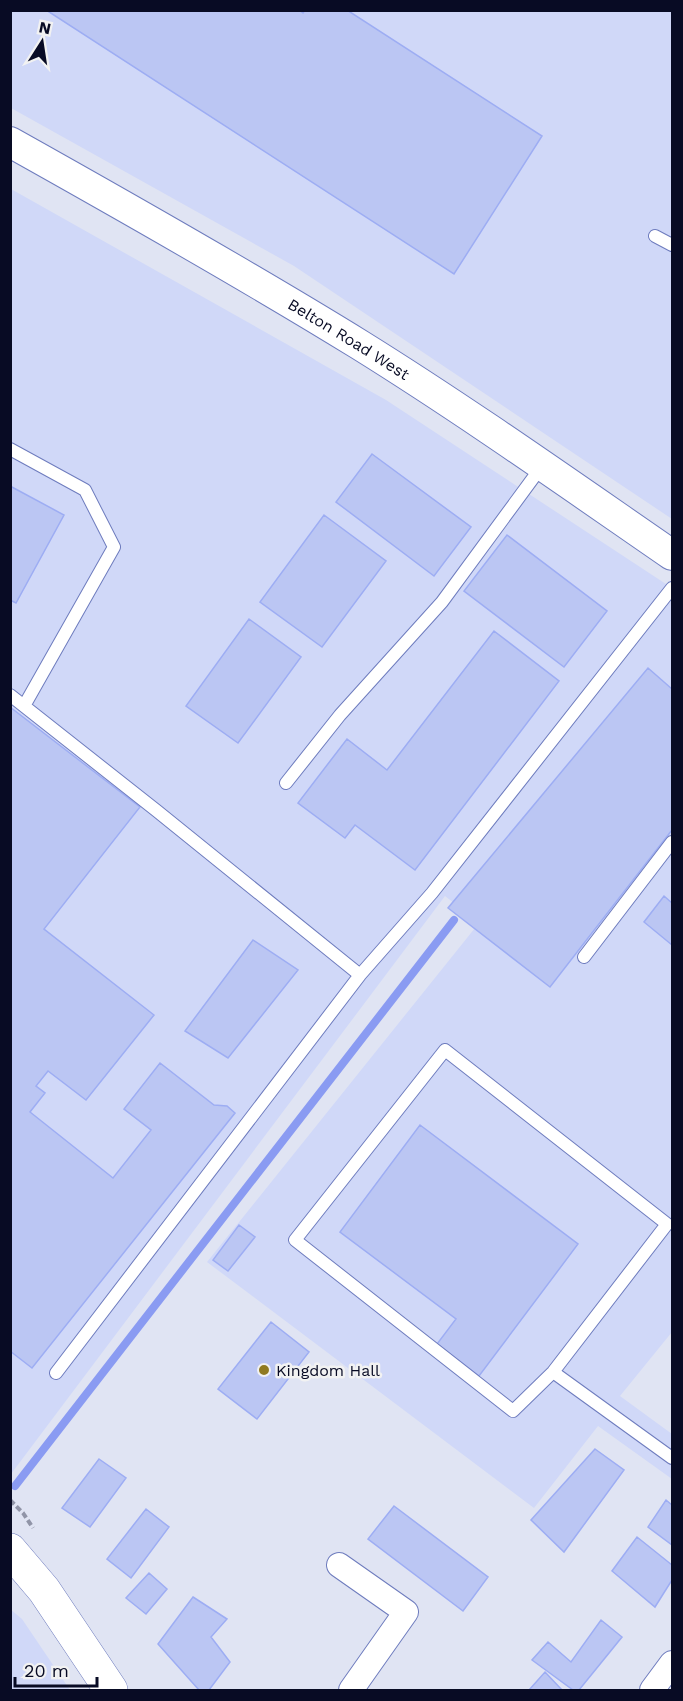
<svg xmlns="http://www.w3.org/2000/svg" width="683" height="1701" viewBox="0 0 683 1701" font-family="'Work Sans',sans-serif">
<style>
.built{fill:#d0d8f8}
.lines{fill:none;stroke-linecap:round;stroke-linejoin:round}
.stream{stroke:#8a9bf2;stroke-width:8}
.building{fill:#bbc6f3;stroke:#9dadf3;stroke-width:1.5}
.service-casing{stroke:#6e7cbe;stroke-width:14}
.minor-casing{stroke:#6e7cbe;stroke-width:26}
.tertiary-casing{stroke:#6e7cbe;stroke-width:32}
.trunk-casing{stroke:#6e7cbe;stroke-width:34}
.path{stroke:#9094a7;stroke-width:4;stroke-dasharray:6 3;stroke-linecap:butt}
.service{stroke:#fff;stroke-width:12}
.minor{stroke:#fff;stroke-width:24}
.tertiary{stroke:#fff;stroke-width:30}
.trunk{stroke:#fff;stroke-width:33}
.poi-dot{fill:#907a20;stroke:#f2f2f2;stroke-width:2}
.labels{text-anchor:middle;stroke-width:5;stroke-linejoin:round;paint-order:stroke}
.street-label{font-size:16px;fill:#080b24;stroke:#f2f2f2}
.poi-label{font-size:16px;fill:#080b24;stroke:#f2f2f2;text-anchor:start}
</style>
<rect width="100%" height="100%" fill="#e0e4f3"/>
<path class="built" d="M11,11H672V519L294,266L11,108Z
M11,189L386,400L672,588V1332L620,1396L672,1434V1479L598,1426L534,1508L207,1262L479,923L445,896L11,1474Z
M10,1609L22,1619L70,1690H11Z"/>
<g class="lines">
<path class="stream" d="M15,1486L454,920"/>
</g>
<path class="building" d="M46,10H299L303,13L305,10H347L542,136L454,274Z
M372,454L471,527L434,576L336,502Z
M10,486L64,515L16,603L10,600Z
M324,515L386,561L322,647L260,602Z
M507,535L607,611L564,667L464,591Z
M249,619L301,657L238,743L186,706Z
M494,631L559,681L415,870L355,825L345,838L298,803L347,739L387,770Z
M648,668L672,689V830L550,987L448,908Z
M10,707L140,807L44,929L154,1015L86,1100L48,1071L36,1086L45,1093L30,1112L113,1178L151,1130L124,1109L160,1063L214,1105L227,1106L235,1113L32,1368L10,1351Z
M664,896L672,903V945L644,922Z
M253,940L298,970L228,1058L185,1031Z
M420,1125L578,1244L479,1376L437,1344L456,1319L340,1232Z
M239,1225L255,1237L228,1271L213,1260Z
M271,1322L309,1352L257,1419L218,1389Z
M595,1449L624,1470L564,1552L531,1520Z
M99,1459L126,1478L90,1527L62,1508Z
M666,1500L672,1505V1545L648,1527Z
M394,1506L488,1577L463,1611L368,1539Z
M146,1509L169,1527L131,1578L107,1559Z
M637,1537L672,1565V1580L655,1607L612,1571Z
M149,1573L167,1589L146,1614L126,1598Z
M193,1597L227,1619L211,1637L230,1662L209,1690H199L158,1644Z
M601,1620L622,1637L579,1690H573L532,1660L548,1642L571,1662Z
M545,1672L562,1690H529Z"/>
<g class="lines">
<defs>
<path id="service" d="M655,236L672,245
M10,449L85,490L114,547L24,706
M10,695L157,811L360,975
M286,783L340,715L442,602L542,466
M584,957L672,842
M445,1050L667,1224L553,1372L513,1411L295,1240Z
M553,1372L672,1458
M56,1373L360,975L432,893L672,588"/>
<path id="minor" d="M339,1565L406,1612L351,1690
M652,1690L672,1663"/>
<g id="tertiary">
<path id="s1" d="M10,142C128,208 245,274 360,345C466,411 569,484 672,555"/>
</g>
<path id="trunk" d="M10,1550L44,1590L111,1690"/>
</defs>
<use href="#service" class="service-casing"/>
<use href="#minor" class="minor-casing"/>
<use href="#tertiary" class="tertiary-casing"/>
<use href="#trunk" class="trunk-casing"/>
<path class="path" d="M10,1500L23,1513L33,1528"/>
<use href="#service" class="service"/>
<use href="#minor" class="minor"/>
<use href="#tertiary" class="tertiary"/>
<use href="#trunk" class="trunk"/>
</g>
<circle class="poi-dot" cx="264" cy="1370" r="6"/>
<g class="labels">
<g class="street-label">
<text dy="6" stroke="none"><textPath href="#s1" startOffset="392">Belton Road West</textPath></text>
</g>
<g class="poi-label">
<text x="276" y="1376">Kingdom Hall</text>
</g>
</g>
<rect width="683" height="1701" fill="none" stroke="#080b24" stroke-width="24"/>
<g transform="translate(42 42) rotate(12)" stroke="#f2f2f2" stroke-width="4.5" paint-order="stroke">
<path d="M0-4.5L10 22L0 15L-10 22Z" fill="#080b24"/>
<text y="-9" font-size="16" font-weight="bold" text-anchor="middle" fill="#080b24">N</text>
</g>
<path d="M15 1677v9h82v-9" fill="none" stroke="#080b24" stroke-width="3"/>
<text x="24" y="1677" font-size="18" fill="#080b24" stroke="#f2f2f2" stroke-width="4.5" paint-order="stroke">20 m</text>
</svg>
